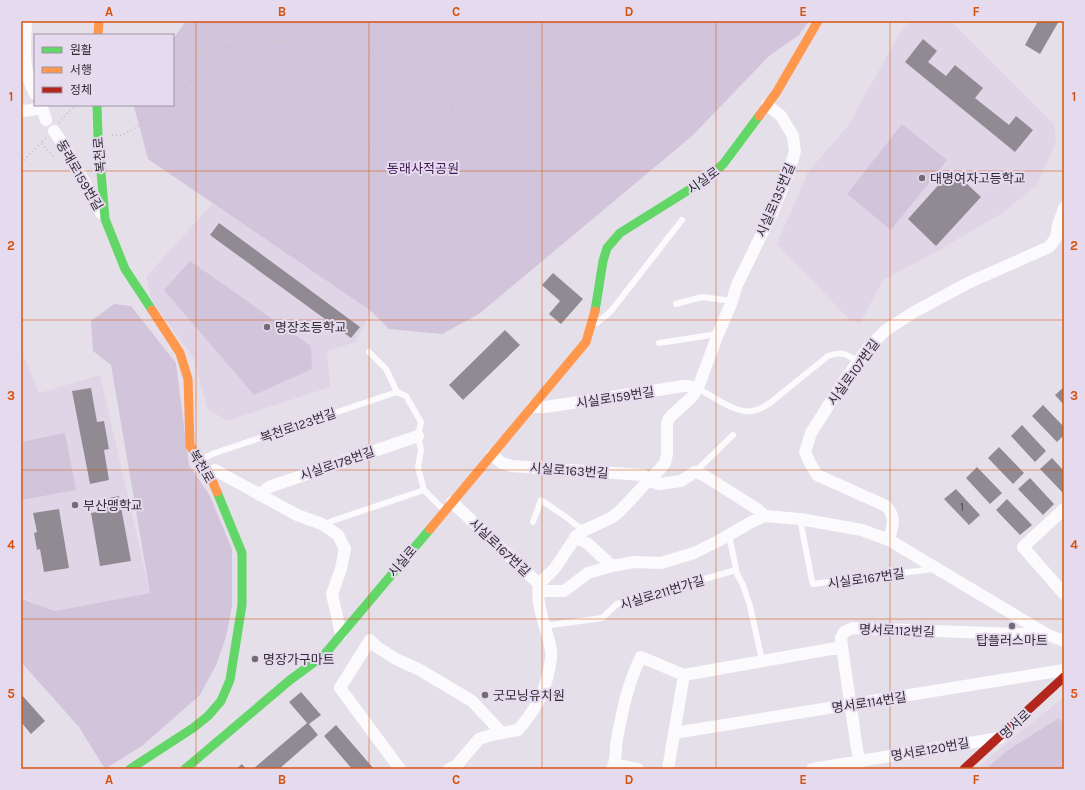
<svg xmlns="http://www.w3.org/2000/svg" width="1085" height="790" viewBox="0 0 1085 790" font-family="Karla,'Noto Sans KR',sans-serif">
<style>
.built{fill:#dfd5e7}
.green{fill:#d2c5db}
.building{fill:#908b93}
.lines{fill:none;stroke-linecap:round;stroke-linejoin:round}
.path{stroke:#c5c3c6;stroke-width:2;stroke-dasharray:1 3;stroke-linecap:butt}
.lane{stroke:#fbfafc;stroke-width:6}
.street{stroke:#fbfafc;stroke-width:12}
.fast{stroke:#63d668;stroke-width:9}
.slow{stroke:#ff974d;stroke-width:9}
.jam{stroke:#b3261e;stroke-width:9}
.grid{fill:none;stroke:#d65410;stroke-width:1;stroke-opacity:0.55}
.poi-dot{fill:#706b74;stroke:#e6dbee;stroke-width:1.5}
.labels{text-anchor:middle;stroke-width:4;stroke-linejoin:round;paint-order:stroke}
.number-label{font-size:11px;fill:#49444c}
.street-label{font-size:13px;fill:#312c34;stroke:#e6dbee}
.park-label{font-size:13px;fill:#3f1b54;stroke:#e6dbee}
.poi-label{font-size:13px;fill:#312c34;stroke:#e6dbee;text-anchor:start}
.neatline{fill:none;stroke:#d65410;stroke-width:1.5}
.grid-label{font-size:13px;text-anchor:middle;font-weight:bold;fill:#d65410}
</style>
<rect width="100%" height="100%" fill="#e5dfea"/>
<path class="built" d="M912,21H951L1054,124L1056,142L1037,185L1002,213L936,252L883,280L860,323L849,319L777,244L808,172L847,127L903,28Z
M213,203L371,311L356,342L327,351L330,387L227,421L207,408L193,357L152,301L146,277Z
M21,349L39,393L100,375L150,593L55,611L32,603L21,595Z
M1064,697V769H977L1001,748Z"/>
<path class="green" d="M186,21H809L799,35L769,56L692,136L479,314L442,334L389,329L371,311L148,159L134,106L135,105H173V39Z
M902,124L947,160L891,230L847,194Z
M190,261L311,346L312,369L254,395L164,290Z
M114,304L131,306L176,363L189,465L210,496L232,549V606L226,637L216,665L200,695L142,746L105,769L79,727L21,662V598L32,603L55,611L150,593L111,365L93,351L91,321Z
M65,433L76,490L21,500V442Z
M1059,718L1064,725V761L1062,769H986L1008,750Z"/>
<path class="building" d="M1038,21H1059L1040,54L1025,45Z
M923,39L937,51L928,62L946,76L955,65L983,88L975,98L1009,125L1016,116L1033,130L1015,152L905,62Z
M952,170L981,197L936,246L908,219Z
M219,223L360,327L351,338L210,235Z
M553,273L583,299L561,324L549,314L560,301L542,285Z
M505,330L520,345L463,400L449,385Z
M1064,387V405L1055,395Z
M91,388L97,422L104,421L109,449L104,450L109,480L90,484L72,391Z
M1043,405L1064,427V435L1057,442L1032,416Z
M1022,425L1046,451L1035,462L1011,436Z
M999,447L1024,473L1013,484L988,458Z
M1052,458L1064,471V494L1040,469Z
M977,467L1002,493L990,504L966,478Z
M1030,478L1054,504L1043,515L1018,489Z
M956,489L980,515L969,525L944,499Z
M119,496L131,561L100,566L91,513L107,510L105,499Z
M1007,499L1032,525L1020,535L996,510Z
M59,509L69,568L44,572L40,549L37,550L34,533L37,532L33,513Z
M301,692L321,715L309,724L318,735L279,769H253L307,723L289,702Z
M21,694L45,721L31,734L21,722Z
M336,725L374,769H352L324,736Z
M242,764L246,769H236Z"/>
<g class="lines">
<path class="path" d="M345,21L347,31L358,35L368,48L395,67L405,72L411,73L417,66L419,51L418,42L425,29L428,21
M301,60L306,46L318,38L330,21
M173,67L178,65L191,57L213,52L221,47H233L273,41H286L306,46
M173,98L204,69L214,64L252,55L275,54H293L301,60L310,69L338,132L359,144L381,151H405L440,141L449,125L455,91L466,78L482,76L540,87C573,78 573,49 579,21
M59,123L69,111L78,105
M112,135H122L137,127L165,105
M46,138L41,143L53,156L56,154
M21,163L41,143"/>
<path class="lane" d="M676,304L702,297L732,301
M597,323L611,311L682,220
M659,343L718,334
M369,352L386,369L397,392L406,396L421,422L418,436L421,450L418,467L424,490L444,510
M698,388C712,396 736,414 752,411C759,410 764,407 770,403L828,356C842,351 847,354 858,362
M202,459L215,453L397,392
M695,472L733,435
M800,519L812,581L813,584L933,569
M533,522L541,500L566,517L576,525L585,530
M325,526L332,521L424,490
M729,535L737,574L743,585L750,606L762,660
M544,626L602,618L617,604L736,570"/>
<path class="street" d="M26,21C25,46 22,71 35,94
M41,105L46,120
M21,111L32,110L42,107
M54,131L65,147L102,214
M533,407H545L684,386H689L698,388
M492,455L502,463L512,466L643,475L648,481
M209,474L215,470L297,515L322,524L338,535L345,549L341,569L332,594L341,634
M648,481L659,484L681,481L695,472L705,476L757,509L765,516L800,519L862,530L889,540L1048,635L1064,641
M259,495L269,487L418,436
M452,502L539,584L555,568L577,535L585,530L611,518L619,512L648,481L661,468L665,463L667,454V425L668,420L672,415L692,397L698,388L718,334L731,304L737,285L773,211L789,172L795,151L793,136L781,116L767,105
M1064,509L1023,547L1064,594
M575,537L587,543L612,566
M889,540C892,527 897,517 886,506L817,475L810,463L805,452L811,433L840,387L867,349L886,330L914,312L968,283L1049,247L1056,238L1058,226L1064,208
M539,584L544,591H564L588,573L612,566L634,562L661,563L694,553L722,539L753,521L765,516
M842,647L860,769
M674,733L1064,670
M615,764L638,769
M400,769L340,688L370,640L377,647L396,659L420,670L472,701L501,732
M449,769L457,765L479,739L491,735L518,730C535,710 544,695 549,670C550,664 552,657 551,651C548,629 535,607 539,584
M612,769C617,761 615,749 617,739C622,712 628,682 641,657L684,675L842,647L841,638L844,632L853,628L1048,635
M668,769L684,675
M812,769L999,738"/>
<path class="fast" d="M97,105L98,136L105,219L125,269L152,310
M595,311L603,261L607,248L620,233L711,176L724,163L759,116
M130,769L193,728L208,716L221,701L230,680L242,605V553L217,492
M185,769L290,680L324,655L430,529"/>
<path class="slow" d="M98,35L99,21
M759,116L776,93L818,21
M152,310L180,353L188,379L190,446L208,471L217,492
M430,529L586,342L595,311"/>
<path class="jam" d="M964,769L1064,677"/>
</g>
<path class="grid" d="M196,21V769M369,21V769M542,21V769M716,21V769M890,21V769M21,171H1064M21,320H1064M21,470H1064M21,619H1064"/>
<g class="poi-dot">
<circle cx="922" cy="178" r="4"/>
<circle cx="267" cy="327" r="4"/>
<circle cx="75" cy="505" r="4"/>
<circle cx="1012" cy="626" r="4"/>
<circle cx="255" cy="659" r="4"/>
<circle cx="485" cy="695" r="4"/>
</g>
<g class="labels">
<g class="number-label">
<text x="962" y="511">1</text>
</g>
<g class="street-label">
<text transform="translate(99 155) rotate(-95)" y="5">복천로</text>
<text transform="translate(80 175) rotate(60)" y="5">동래로159번길</text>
<text transform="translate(703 180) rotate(-36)" y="5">시실로</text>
<text transform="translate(775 200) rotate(-67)" y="5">시실로135번길</text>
<text transform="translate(853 372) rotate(-54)" y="5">시실로107번길</text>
<text transform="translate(615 397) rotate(-9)" y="5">시실로159번길</text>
<text transform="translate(298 425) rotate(-19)" y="5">복천로123번길</text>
<text transform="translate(337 463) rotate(-19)" y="5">시실로178번길</text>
<text transform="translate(202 466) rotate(60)" y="5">복천로</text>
<text transform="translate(569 470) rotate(4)" y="5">시실로163번길</text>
<text transform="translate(500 547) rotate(43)" y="5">시실로167번길</text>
<text transform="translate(402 561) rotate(-50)" y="5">시실로</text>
<text transform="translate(866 578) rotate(-8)" y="5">시실로167번길</text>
<text transform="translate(662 592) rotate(-17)" y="5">시실로211번가길</text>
<text transform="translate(897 630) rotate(2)" y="5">명서로112번길</text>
<text transform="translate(869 702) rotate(-9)" y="5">명서로114번길</text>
<text transform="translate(1015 724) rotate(-43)" y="5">명서로</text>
<text transform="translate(930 749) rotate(-10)" y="5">명서로120번길</text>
</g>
<g class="park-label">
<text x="423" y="173">동래사적공원</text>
</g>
<g class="poi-label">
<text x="930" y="183">대명여자고등학교</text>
<text x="275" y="332">명장초등학교</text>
<text x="83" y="510">부산맹학교</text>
<text x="1012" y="645" text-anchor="middle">탑플러스마트</text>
<text x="263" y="664">명장가구마트</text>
<text x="493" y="700">굿모닝유치원</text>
</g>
</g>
<rect width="1085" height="790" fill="none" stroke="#e6dbee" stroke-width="44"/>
<rect x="34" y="34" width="140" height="72" fill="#e6dbee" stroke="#9e95a4"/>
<rect x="42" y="47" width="20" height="6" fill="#63d668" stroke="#9e95a4"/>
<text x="70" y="54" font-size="12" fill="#312c34">원활</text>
<rect x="42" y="67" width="20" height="6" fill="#ff974d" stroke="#9e95a4"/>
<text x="70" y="74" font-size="12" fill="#312c34">서행</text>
<rect x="42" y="87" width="20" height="6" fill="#b3261e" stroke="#9e95a4"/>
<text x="70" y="94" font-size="12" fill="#312c34">정체</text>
<rect x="22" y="22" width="1041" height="746" class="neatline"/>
<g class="grid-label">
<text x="109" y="16">A</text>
<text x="282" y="16">B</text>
<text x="456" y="16">C</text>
<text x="629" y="16">D</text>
<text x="803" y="16">E</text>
<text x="976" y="16">F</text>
<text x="11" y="101">1</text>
<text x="1074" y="101">1</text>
<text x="11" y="250">2</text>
<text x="1074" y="250">2</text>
<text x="11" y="400">3</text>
<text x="1074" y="400">3</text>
<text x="11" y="549">4</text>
<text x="1074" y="549">4</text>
<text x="11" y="698">5</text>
<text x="1074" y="698">5</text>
<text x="109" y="784">A</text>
<text x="282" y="784">B</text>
<text x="456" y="784">C</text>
<text x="629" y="784">D</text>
<text x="803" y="784">E</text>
<text x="976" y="784">F</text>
</g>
</svg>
